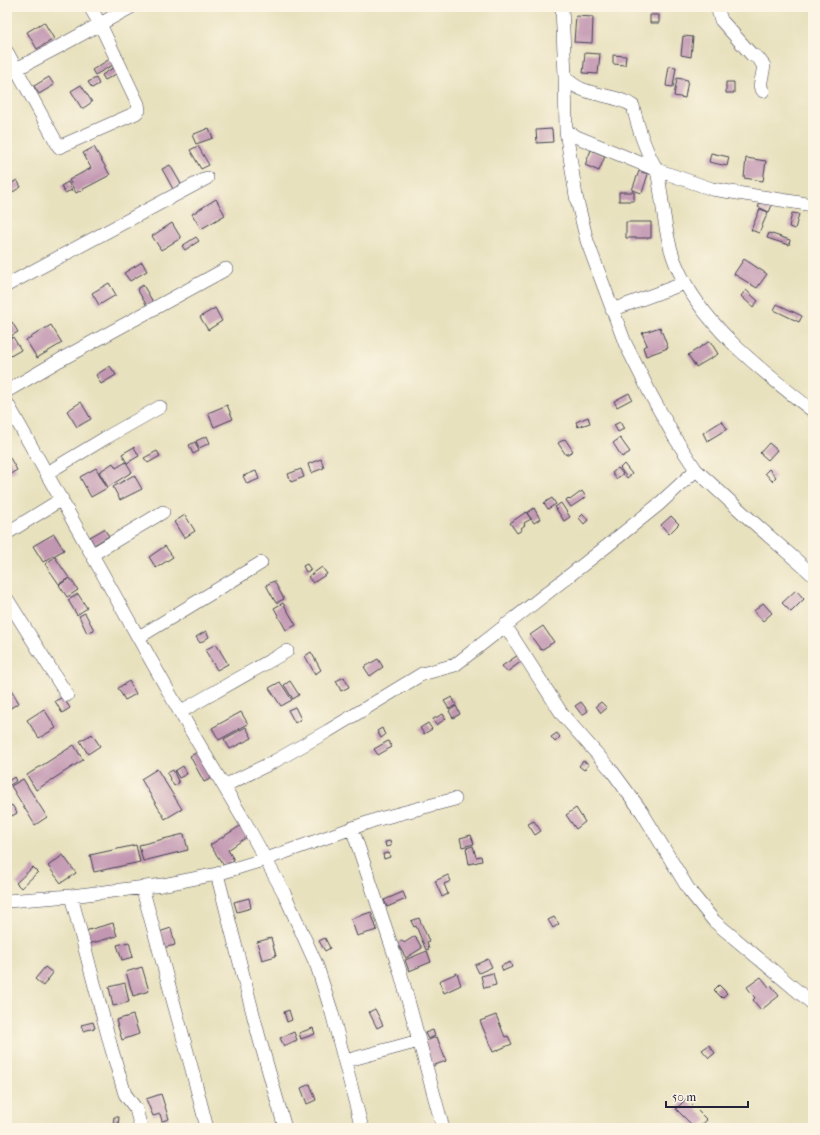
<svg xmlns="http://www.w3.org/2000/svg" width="820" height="1135" viewBox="0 0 820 1135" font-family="'IM FELL French Canon',serif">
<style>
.building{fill:#c297b2}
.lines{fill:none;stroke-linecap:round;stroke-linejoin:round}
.minor-casing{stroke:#403f4f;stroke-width:14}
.minor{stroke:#fff;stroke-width:13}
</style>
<rect width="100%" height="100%" fill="#fcf5e5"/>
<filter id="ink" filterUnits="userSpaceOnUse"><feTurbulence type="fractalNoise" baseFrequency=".025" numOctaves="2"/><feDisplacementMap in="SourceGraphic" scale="8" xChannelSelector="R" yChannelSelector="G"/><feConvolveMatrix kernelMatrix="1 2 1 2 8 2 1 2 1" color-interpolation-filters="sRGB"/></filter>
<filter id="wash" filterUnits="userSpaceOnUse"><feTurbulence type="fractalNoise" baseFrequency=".012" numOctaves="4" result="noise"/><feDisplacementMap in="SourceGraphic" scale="16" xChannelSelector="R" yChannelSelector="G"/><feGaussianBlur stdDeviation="0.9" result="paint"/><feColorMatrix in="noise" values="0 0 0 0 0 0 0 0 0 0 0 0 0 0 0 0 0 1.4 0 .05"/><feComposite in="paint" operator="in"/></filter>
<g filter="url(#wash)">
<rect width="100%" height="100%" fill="#e8e1be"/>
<g id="blocks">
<path class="building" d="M650,15H659V23H650Z
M576,16L593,17L592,43L574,42Z
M44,22L54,39L37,49L27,32Z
M683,36L693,37L691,57L681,55Z
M585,53L600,54L598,74L583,73Z
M613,55L626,56L625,65L613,64Z
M110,59L113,65L95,75L92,70Z
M116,66L120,72L105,80L102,75Z
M669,66L676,67L673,87L666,86Z
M49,77L54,85L39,94L34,86Z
M96,78L99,84L92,88L88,82Z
M677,78L688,80L685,98L674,96Z
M726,82H734V93H726Z
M81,85L92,102L82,109L71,91Z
M209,128L213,138L196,144L192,135Z
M552,129L553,142L537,143L536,130Z
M198,146L209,165L201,169L190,150Z
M94,147L110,175L76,193L69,180L91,168L83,153Z
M591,150L605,156L599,171L585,165Z
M711,153L729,157L727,166L709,162Z
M746,158L766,161L763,181L744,178Z
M170,165L181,184L173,189L162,169Z
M639,171L648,174L642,193L632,190Z
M17,180L21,187L11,193L7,186Z
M68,182L72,190L65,193L61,186Z
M619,192H634V201H619Z
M216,199L225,215L201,229L192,214Z
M761,201L772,205L769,212L758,207Z
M760,209L768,212L759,233L751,230Z
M792,213L799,214L795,229L789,227Z
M626,222H651V238H626Z
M172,223L181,238L161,250L152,236Z
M769,233L790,240L789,245L767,238Z
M196,237L199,241L185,250L182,246Z
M744,259L767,274L757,288L734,274Z
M142,262L147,271L130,281L124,273Z
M109,283L116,295L99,305L92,293Z
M143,285L153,302L147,306L137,289Z
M746,290L758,301L753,307L741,296Z
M777,304L802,316L799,322L774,310Z
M215,308L222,321L208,330L200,317Z
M12,322L18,332L11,336L7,330V325Z
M51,325L62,343L37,358L26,340Z
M660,327L668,348L646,356L643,347L647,345L642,333Z
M13,337L21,350L7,358V341Z
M710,341L718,354L696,367L688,355Z
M110,366L116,375L101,384L96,375Z
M629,393L632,399L617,407L614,401Z
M81,402L91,419L77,427L67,411Z
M227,405L233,419L214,427L208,413Z
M588,417L590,423L578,427L576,422Z
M722,421L727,429L707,441L703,433Z
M620,422L624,429L618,432L614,425Z
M207,436L210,443L199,448L196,441Z
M620,438L630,452L622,457L613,443Z
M565,439L573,451L566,455L558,443Z
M195,442L199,451L193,454L189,445Z
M769,443L777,450L768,460L760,453Z
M134,447L139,456L127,463L122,454Z
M157,451L160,456L148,463L144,458Z
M7,453L17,470L7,476Z
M321,459L324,468L311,473L308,464Z
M126,462L132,472L108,487L99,472L113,463L116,468Z
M624,464L632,474L627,478L620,468Z
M96,468L107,488L91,497L80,477Z
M618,468L623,474L616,479L612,473Z
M301,469L304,477L291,482L288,474Z
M769,469L776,477L772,481L765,473Z
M256,471L259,479L247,484L243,476Z
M134,475L142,489L120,500L113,487Z
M582,491L586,497L571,507L566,500L568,498L570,500Z
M552,498L556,504L548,509L544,503Z
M561,503L570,517L564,521L555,507Z
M534,508L540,519L534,523L527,513Z
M526,512L531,519L524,523L525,525L521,528L522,530L517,533L510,523Z
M583,514L588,520L584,524L579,518Z
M185,515L195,531L184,538L174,522Z
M671,516L679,524L669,534L661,525Z
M104,529L109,536L94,545L90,537Z
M54,534L64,550L43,562L33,546Z
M165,546L173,557L156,568L149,557Z
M55,557L69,578L59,584L45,564Z
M307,564L311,570L306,572L303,566Z
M322,567L327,574L313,583L308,577Z
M70,578L78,590L67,597L59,585Z
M274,581L284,599L276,603L266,585Z
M796,590L804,599L791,612L782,603Z
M78,594L87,608L77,615L68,600Z
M283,603L296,625L286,630L274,608Z
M763,603L772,613L763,621L754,611Z
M85,613L94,630L87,633L79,616Z
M543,626L554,642L541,650L530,635Z
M206,631L209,637L200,643L196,637Z
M216,644L228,664L217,670L205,650Z
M311,652L321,670L315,674L305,656Z
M518,655L522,661L507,672L502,666Z
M378,659L383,667L370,676L364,667Z
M344,677L349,687L341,691L336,681Z
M129,681L136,694L125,700L118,688Z
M290,681L299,695L293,699L284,685Z
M280,682L292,700L281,706L269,688Z
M7,683L19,703L7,710Z
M63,697L70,708L62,713L55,701Z
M452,697L456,705L449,709L444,701Z
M581,702L588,711L582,715L575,706Z
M601,702L607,708L601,713L596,706Z
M456,706L460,714L453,718L449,711Z
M295,707L301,719L295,723L288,710Z
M44,709L56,728L39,738L27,720Z
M241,712L248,724L219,740L212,728Z
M443,714L446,719L436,725L433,719Z
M428,723L432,729L424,734L420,728Z
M246,727L252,738L230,749L224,739Z
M382,728L385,735L381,738L377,731Z
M557,733L560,737L555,742L551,737Z
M92,734L100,746L88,754L80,741Z
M388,741L392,747L378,755L374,749Z
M74,745L83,760L36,790L27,775Z
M198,752L212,778L204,782L190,756Z
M583,761L589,764L584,770L579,766Z
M183,766L187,774L179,778L175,771Z
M157,769L182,809L165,819L141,779Z
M173,770L179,783L174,786L167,773Z
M14,777L16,781L7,787V782Z
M23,779L47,817L35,825L11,786Z
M12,805L17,813L12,816L7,808Z
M576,808L585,822L576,829L566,815Z
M534,821L541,831L535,835L528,824Z
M240,826L247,837L228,850L234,860L224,866L210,845Z
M184,834L188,850L143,861L139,845Z
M471,835L474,844L462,847L460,838Z
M390,841L391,846L386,847L385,842Z
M136,845L140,862L94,872L90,855Z
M473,846L476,857L481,856L482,861L469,864L466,848Z
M389,853L390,857L384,859L383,854Z
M63,855L76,873L61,883L48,866Z
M33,867L38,872L21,888L16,883Z
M448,875L451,881L444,884L448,894L442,897L435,881Z
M403,892L406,899L387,907L384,900Z
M249,898L251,908L237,912L234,902Z
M371,912L377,930L357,936L351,919Z
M554,917L559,924L553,928L548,920Z
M419,918L429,941L427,942L429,949L426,950L416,926L414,927L411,921Z
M113,923L117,936L89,944L85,931Z
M171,928L175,945L163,948L159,932Z
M415,936L422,948L406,958L397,943L402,940L404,943Z
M271,938L276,956L262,960L257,942Z
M325,938L330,948L325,951L319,941Z
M129,942L133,957L122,960L117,945Z
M427,951L431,962L409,971L405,960Z
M488,959L492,967L479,973L475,965Z
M510,962L512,967L503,971L501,966Z
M45,967L53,973L43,986L35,979Z
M142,967L149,991L133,996L126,972Z
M457,973L461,985L444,993L439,981Z
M493,973L496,985L484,988L481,976Z
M761,977L769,987L771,985L779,996L761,1010L753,1000L755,998L747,987Z
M125,983L129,1002L113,1006L109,987Z
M719,985L727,993L722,998L714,990Z
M375,1009L383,1025L377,1028L369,1012Z
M289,1010L292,1020L287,1022L284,1012Z
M133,1015L139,1034L122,1040L116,1020Z
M496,1015L505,1037L508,1036L512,1044L493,1052L480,1021Z
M93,1022L95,1028L83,1031L81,1025Z
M313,1028L315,1034L301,1039L299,1033Z
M433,1030L435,1036L428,1039L425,1033Z
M294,1032L297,1040L284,1046L280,1038Z
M437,1037L446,1061L432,1066L423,1042Z
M709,1045L715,1053L709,1058L702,1050Z
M310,1084L316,1100L307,1104L301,1088Z
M161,1094L169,1119L162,1121L160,1114L153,1116L146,1099Z
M686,1099L707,1120L698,1128H695L676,1109Z
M114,1117H119L118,1125H113Z"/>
</g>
</g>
<g filter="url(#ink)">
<use href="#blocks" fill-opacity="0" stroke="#403f4f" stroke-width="1"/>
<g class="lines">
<defs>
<path id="minor" d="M562,7L565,76L566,131L576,196L587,241L625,343L651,395L675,438L696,470L745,515L812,574
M717,7L721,20L751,54L758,58L764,66L760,86L763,91
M7,52L59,147L136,113L139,110L138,104L100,24L90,7
M7,74L60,46L131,7
M565,76C580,98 613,92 633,106C638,128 645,150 657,170C663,200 664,233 675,262C700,324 762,371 813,411
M566,131L577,137L657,170L712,189L813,205
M7,285L207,178
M612,310L685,283
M7,391L60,360L226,269
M7,403L180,712L245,822L284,893L317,966L332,1013L362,1128
M47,473L107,437L160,407
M7,533L62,499
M93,554L163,512
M7,599L67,695
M505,625L562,714L612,771L642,812L689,890L714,921L813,1004
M139,637L261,563
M180,712L287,651
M224,786L275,761L328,731L422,674L455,665L607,546L658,505L696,470
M352,828L400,971L443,1128
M217,874L259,1037L285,1128
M142,887L191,1066L207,1128
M71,896L111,1047L125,1094L136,1109L141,1128
M7,901L71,896L162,885L217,874L266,859L375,820L455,799
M345,1061L419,1041"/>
</defs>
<use href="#minor" class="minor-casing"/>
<use href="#minor" class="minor"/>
</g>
</g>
<rect width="820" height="1135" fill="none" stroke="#fcf5e5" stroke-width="24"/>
<path d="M666 1101v6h82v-6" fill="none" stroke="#22223b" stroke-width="2"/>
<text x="672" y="1101" font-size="12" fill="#22223b" stroke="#fcf5e5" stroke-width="3" paint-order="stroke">50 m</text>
</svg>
